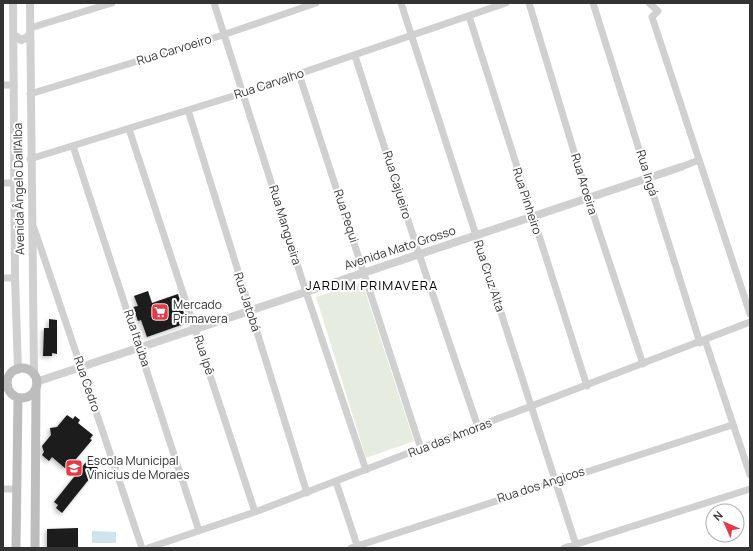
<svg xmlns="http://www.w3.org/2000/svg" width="753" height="551" viewBox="0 0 753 551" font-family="Manrope,sans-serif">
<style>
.green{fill:#e6ecdf}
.water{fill:#cfe2ee}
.building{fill:#1a1a1a;filter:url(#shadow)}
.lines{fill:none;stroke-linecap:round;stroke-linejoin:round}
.minor{stroke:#d0d0d0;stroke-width:7}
.tertiary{stroke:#d0d0d0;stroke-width:8}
.secondary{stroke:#bdbdbd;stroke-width:9}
.labels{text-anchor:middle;stroke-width:4;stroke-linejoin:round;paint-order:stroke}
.street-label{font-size:12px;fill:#333;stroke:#fff}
.poi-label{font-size:12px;fill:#333;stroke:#fff;text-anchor:start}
.neighbourhood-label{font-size:13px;letter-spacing:1px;fill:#000;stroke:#fff}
</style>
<defs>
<filter id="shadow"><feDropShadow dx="-2" dy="2" stdDeviation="2" flood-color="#0004"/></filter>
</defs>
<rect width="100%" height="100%" fill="#fff"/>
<path class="green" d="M362,282L414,441L366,458L316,297Z"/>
<path class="water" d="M92,531L116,532V543H92Z"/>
<path class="building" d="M148,291L152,303L178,294L186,320L184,324L147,337L141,320L138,321L133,307L138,306L134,296Z
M49,319L57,320V354L52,353V356H43L44,328H49Z
M67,415L73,419L75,416L80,420L78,423L93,435L90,439L92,440L71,465L69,464L66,469L52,457L49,461L42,455L44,452L42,446L51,435L50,428L57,427Z
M86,462L89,465L91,462L98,468L62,513L56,508L58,505L54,502Z
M78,528V548H47V529Z"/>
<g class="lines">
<path class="minor" d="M214,3L306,292L366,470
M401,3L577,548
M529,3L588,198L643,364
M593,3L700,343
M649,3L658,11L652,17L750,314
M469,16L587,386
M30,28L112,3
M355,56L419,254L478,427
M299,74L421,449
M3,85H14
M30,94L223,35L316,3
M188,110L307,493
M129,129L255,512
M73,146L199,531
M30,159L243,93L506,3
M681,167L699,160
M3,183H14
M34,228L142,548
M3,278H15
M705,340L750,475
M336,482L358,548
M3,489H16
M148,548L255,512L750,322
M351,548L732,425
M564,548L750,489"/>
<path class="tertiary" d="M13,3L15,278L18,370
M30,3L34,375
M14,35L21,40L26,38L30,34
M36,382L681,167"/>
<path class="secondary" d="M7 383a15 15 0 1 1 30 0a15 15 0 1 1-30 0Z
M16,548L18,398
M35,548L36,387"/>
</g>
<defs>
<symbol id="supermarket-square" viewBox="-11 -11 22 22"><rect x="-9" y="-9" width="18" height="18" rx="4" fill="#e63946" stroke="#fff"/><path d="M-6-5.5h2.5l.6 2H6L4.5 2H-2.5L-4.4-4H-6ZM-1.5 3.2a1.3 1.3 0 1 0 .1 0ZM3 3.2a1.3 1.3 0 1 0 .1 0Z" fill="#fff"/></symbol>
<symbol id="school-square" viewBox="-11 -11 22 22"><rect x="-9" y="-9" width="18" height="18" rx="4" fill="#e63946" stroke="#fff"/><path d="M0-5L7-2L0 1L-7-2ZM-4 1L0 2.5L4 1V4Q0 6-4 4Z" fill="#fff"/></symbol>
</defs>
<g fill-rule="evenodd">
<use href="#supermarket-square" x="150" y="302" width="20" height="20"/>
<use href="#school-square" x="64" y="458" width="20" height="20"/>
</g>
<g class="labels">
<g class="street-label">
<text transform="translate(174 50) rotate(-17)" y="4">Rua Carvoeiro</text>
<text transform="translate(269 84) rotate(-18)" y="4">Rua Carvalho</text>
<text transform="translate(647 173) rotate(73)" y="4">Rua Ingá</text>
<text transform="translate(584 184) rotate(73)" y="4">Rua Aroeira</text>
<text transform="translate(397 185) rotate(73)" y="4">Rua Cajueiro</text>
<text transform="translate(19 189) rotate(-91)" y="4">Avenida Ângelo Dall'Alba</text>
<text transform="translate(527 201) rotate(72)" y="4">Rua Pinheiro</text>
<text transform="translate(346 216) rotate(72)" y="4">Rua Pequi</text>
<text transform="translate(285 225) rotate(73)" y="4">Rua Mangueira</text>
<text transform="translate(400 248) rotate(-18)" y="4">Avenida Mato Grosso</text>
<text transform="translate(489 276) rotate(72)" y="4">Rua Cruz Alta</text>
<text transform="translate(247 302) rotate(72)" y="4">Rua Jatobá</text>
<text transform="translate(137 338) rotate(72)" y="4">Rua Itaúba</text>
<text transform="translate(204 355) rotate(72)" y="4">Rua Ipê</text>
<text transform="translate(87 384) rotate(71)" y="4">Rua Cedro</text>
<text transform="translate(450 438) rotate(-21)" y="4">Rua das Amoras</text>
<text transform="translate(541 485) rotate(-18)" y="4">Rua dos Angicos</text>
</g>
<g class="poi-label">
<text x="173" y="309">Mercado<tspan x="173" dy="14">Primavera</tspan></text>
<text x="87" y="465">Escola Municipal<tspan x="87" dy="14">Vinicius de Moraes</tspan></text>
</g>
<g class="neighbourhood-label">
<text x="372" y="290">JARDIM PRIMAVERA</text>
</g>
</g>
<rect width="753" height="551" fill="none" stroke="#333333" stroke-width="8"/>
<g transform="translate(725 523) rotate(315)"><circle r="19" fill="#ffffff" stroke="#adadad"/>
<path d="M0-3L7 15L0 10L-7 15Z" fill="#e63946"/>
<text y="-6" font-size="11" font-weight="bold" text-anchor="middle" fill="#333333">N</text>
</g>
</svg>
